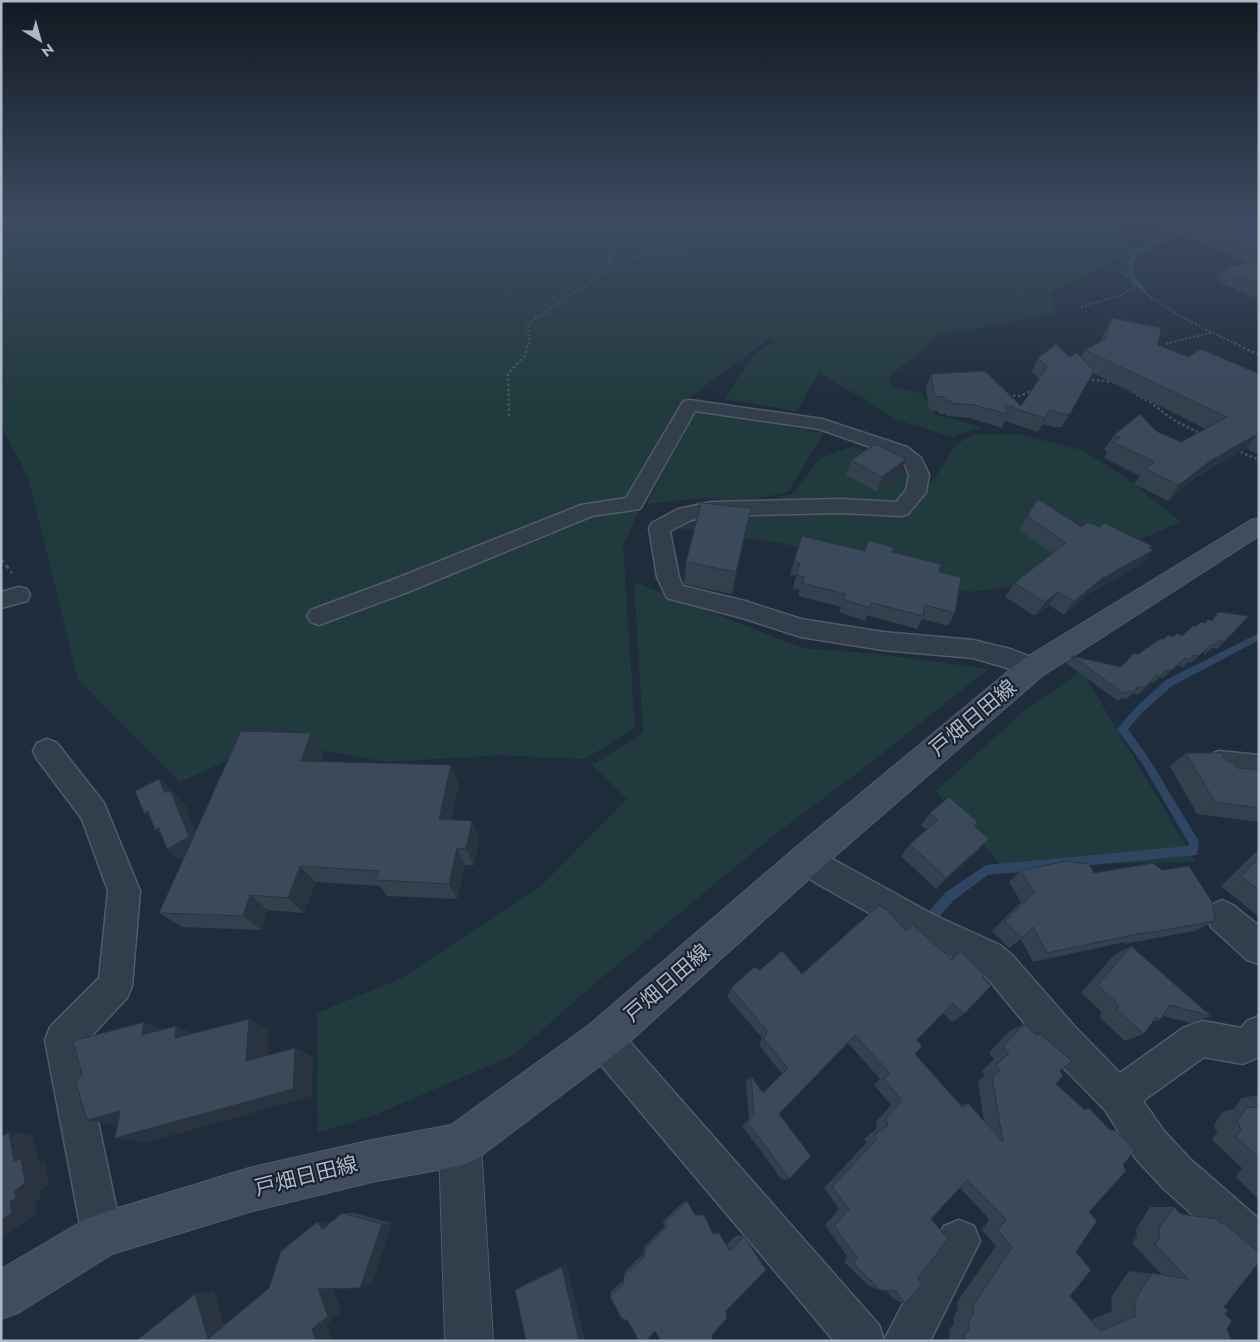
<svg xmlns="http://www.w3.org/2000/svg" width="1260" height="1342" viewBox="0 0 1260 1342" font-family="Jost,'Noto Sans JP',sans-serif">
<style>
.green{fill:#213a3d}
.lines{fill:none;stroke-linecap:round;stroke-linejoin:round}
.stream{fill:#2f4663;fill-rule:evenodd}
.minor-casing{stroke:#515b69;stroke-width:3}
.tertiary-casing{stroke:#515b69;stroke-width:2}
.secondary-casing{stroke:#515b69;stroke-width:2}
.path-far2{stroke:#3f575a;stroke-width:2;stroke-dasharray:2 2;stroke-linecap:butt}
.path-far1{stroke:#3f575a;stroke-width:2.5;stroke-dasharray:2.5 2.5;stroke-linecap:butt}
.path{stroke:#3f575a;stroke-width:3;stroke-dasharray:4 4;stroke-linecap:butt}
.minor{fill:#333e4c;fill-rule:evenodd}
.tertiary{fill:#333e4c;fill-rule:evenodd}
.secondary{fill:#414d5f;fill-rule:evenodd}
.wall{fill:#33404e}
.shaded-wall{fill:#293440}
.building{fill:#3b4a5b;stroke:#293440}
.labels{text-anchor:middle;stroke-width:4.5;stroke-linejoin:round;paint-order:stroke}
.near-street-label{font-size:21px;fill:#aeb8c8;stroke:#192330}
</style>
<rect width="100%" height="100%" fill="#1f2c3c"/>
<path class="green" d="M34,217H1129L1132,223L1106,234L1138,247L1051,293L1056,313L940,335L889,377L891,387L921,393L936,415L982,427L952,437L897,420L819,372L797,411L724,399L753,356L771,343L779,345L770,338L690,397L623,546L635,728L585,759L500,755L387,762L270,741L180,782L78,679L28,477L3,429H1V225Z
M696,411L824,433L788,492L745,501L702,498L647,504Z
M973,434H1017L1082,450L1125,477L1181,522L1122,547L1088,534L1009,587L968,592L781,543L670,527L665,514L698,502L750,503L792,494L820,458L854,446L909,470V512L936,476L956,445Z
M634,582L802,648L878,654L988,669L868,765L774,835L594,984L514,1055L375,1115L318,1133L317,1013L402,978L542,885L627,799L592,765L643,733Z
M1082,671L1196,862L1001,865L936,791L1025,710Z"/>
<g class="lines">
<path class="stream" d="M1171,217H1175L1178,223L1177,235L1136,255C1130,272 1133,275 1144,288L1140,289C1127,276 1125,272 1132,254L1173,233L1174,223Z
M1259,633V640L1172,686L1143,712L1128,729L1148,757L1198,840L1199,843L1197,855L988,875L954,900L929,928L925,930L921,928L919,924L921,920L946,892L986,865L1188,846L1189,844L1142,763L1117,729L1137,706L1166,680Z"/>
<defs>
<path id="minor" d="M690,400L822,419L907,447L921,458L929,475L926,492L923,496L908,514L901,516L841,513L712,516L691,520L670,531L679,577L683,586L745,601L801,619L883,632L973,640L1010,649L1041,661L1044,668L1041,675L1032,678L1004,667L973,658L883,650L801,637L742,618L667,598L657,577L649,528L652,523L678,509L712,502L841,499L896,502L906,490L909,475L905,465L893,455L819,429L695,411L640,509L592,516L408,592L327,622L319,625L311,622L307,616L311,610L392,580L581,505L626,498L681,405L684,401Z
M19,587L27,589L30,595L27,601L1,608V592Z
M47,739L57,743L104,803L140,891L132,986L127,998L82,1046L122,1235L116,1249L102,1255L88,1249L82,1235L45,1040L50,1027L99,978L108,891L82,819L37,759L33,751L37,743Z
M1219,751L1259,755V779L1219,775L1209,771L1205,763L1209,755Z
M807,845L934,915L1000,945L1013,956L1075,1027L1120,1073L1183,1028L1196,1023L1203,1021L1241,1028L1247,1021L1259,1016V1057L1243,1064L1204,1057L1143,1101L1164,1131L1191,1160L1259,1219V1264L1244,1259L1225,1244L1163,1188L1136,1159L1105,1110L1049,1053L989,980L976,969L912,937L816,883L796,869L792,859L796,849Z
M1222,900L1233,905L1259,926V964L1247,960L1211,927L1206,916L1211,905Z
M603,1021L616,1026L879,1325L884,1340L944,1226L959,1220L974,1226L980,1241L930,1341H834L590,1052L585,1039L590,1026Z"/>
<path id="tertiary" d="M460,1124L475,1130L481,1145L493,1341H445L439,1145L445,1130Z"/>
<path id="secondary" d="M1259,518V536L1042,676L819,870L617,1053L475,1160L460,1166L372,1182L249,1212L112,1254L18,1313L1,1319V1269L86,1219L102,1213L249,1168L372,1140L451,1125L589,1025L795,848L1022,660L1251,520Z"/>
</defs>
<use href="#minor" class="minor-casing"/>
<use href="#tertiary" class="tertiary-casing"/>
<use href="#secondary" class="secondary-casing"/>
<path class="path-far2" d="M1171,228L1170,232L1127,255L1122,271C1154,305 1195,325 1237,344
M609,262L697,246L780,217
M1081,307L1118,296L1137,287
M529,344L528,324L600,275L609,262L610,244L615,228L624,217
M1166,344L1213,332"/>
<path class="path-far1" d="M1234,343L1259,355
M1166,344L1169,343
M1087,379L1113,382
M1132,392L1150,402L1172,419L1201,434
M1008,395L1020,396L1033,390
M509,416L508,373L524,357L529,343
M1236,450L1259,460"/>
<path class="path" d="M1,559L12,573"/>
<use href="#minor" class="minor"/>
<use href="#tertiary" class="tertiary"/>
<use href="#secondary" class="secondary"/>
</g>
<path class="wall" d="M1151,217H1259V299L1216,281L1223,270L1247,262L1149,222Z
M1112,318L1158,345L1188,357L1259,374V455L1246,448L1198,476L1168,501L1134,484L1140,476L1104,458L1107,452L1104,450L1114,435L1156,431L1181,442L1206,429L1093,373L1062,427H1054L1043,424L1038,432L1005,421L1002,428L969,418L946,416V414H939L938,411L929,410L926,387L931,374L1021,406L1039,379L1032,371L1038,358H1081L1085,350L1101,342L1104,333Z
M851,460L900,475L877,492L846,475Z
M1027,516L1082,527H1100L1153,550L1142,564L1090,593L1064,615L1049,605L1035,616L1005,597L1014,583L1052,553L1019,530Z
M747,530L732,594L684,584L686,562Z
M865,551L892,552L939,572L955,613L948,626L922,619L917,629L867,615L865,621L839,612L841,607L798,596L800,590L793,588L796,576L790,575L794,561Z
M1218,612L1224,642L1217,649L1212,648L1205,654L1203,652L1191,663L1188,662L1183,667L1178,665L1163,678L1160,677L1153,683L1151,682L1138,695L1133,693L1127,699L1122,698L1118,701L1066,663L1072,656L1121,667L1138,654L1164,639L1173,637L1182,636L1196,626L1211,621Z
M324,752L321,762L459,784L451,820L479,838L474,865H465L457,899L387,896L380,886L316,882L304,913L268,910L261,930L182,927L159,913L184,858L181,860L167,849L162,836L173,791L174,795L185,805L196,832Z
M1186,753L1225,760L1237,768L1259,770V822L1197,814L1170,766Z
M930,813L978,822L975,827L989,839L978,851L936,889L901,856L910,844L927,830L921,825Z
M1259,849V917L1221,886Z
M1021,871L1094,873L1215,921L1195,931L1124,944L1125,942L1033,962L1021,939L1009,948L992,931L1021,902L1009,882Z
M912,924L950,959L960,951L964,1014L952,1022L943,1013L917,1040L915,1054L961,1105L968,1103L984,1121L978,1082L985,1075L982,1071L994,1059L989,1053L1009,1031L1024,1024L1060,1071L1056,1084L1084,1109L1089,1108L1123,1165L1089,1212L1076,1252L1070,1296L1091,1320L1112,1311L1111,1297L1129,1271L1162,1275L1132,1243L1137,1236L1136,1229L1150,1207H1174L1181,1214L1220,1223H1224V1307L1227,1329L1229,1341H947L950,1336L949,1329L954,1324L953,1317L958,1310L957,1302L996,1246L982,1230L989,1219L960,1188L931,1219L918,1278L905,1304L893,1299L886,1290H880L869,1286L844,1262L847,1256L825,1225L839,1209L824,1188L867,1142L864,1139L877,1128L876,1122L891,1105L874,1085L880,1079L848,1043L779,1114L789,1179L782,1180L753,1140L751,1141V1137L742,1126L749,1118L746,1082L751,1076L763,1092L782,1074L759,1045L762,1038L727,997L731,988L760,970L802,974L905,930Z
M1131,946L1211,1016L1190,1023L1163,1016L1160,1020L1152,1022L1144,1034L1125,1041L1100,1018L1101,1011L1081,993L1114,955Z
M1259,1095V1200L1236,1177L1242,1168L1212,1140L1217,1132L1214,1125L1223,1111L1234,1109L1241,1098Z
M687,1201L695,1215L712,1232L719,1233L726,1245L737,1235L744,1236L655,1331L628,1321L610,1296L611,1291L623,1280L625,1271L643,1254L644,1247L664,1227L663,1221L683,1202Z
M342,1213H354L392,1223L372,1284L332,1289L341,1311L327,1324L136,1341L195,1294L214,1291L224,1325L269,1288L317,1222H331Z
M566,1264L585,1341H526L515,1290L523,1285Z"/>
<path class="shaded-wall" d="M1050,410L1043,424L1038,432L1045,418Z
M1259,433L1246,448L1198,476L1168,501L1179,485L1210,461Z
M906,459L900,475L877,492L882,477Z
M751,508L747,530L732,594L736,572Z
M1152,546L1145,554L1153,550L1142,564L1090,593L1064,615L1074,601L1101,579Z
M1058,592L1049,605L1035,616L1045,602Z
M311,733L324,752L314,780L301,761Z
M451,765L459,784L448,836L439,819Z
M159,779L173,791L174,795L185,805L202,848L181,860L167,849L164,792Z
M148,811L158,825L144,813Z
M472,821L479,838L474,865L466,849Z
M159,828L169,842L155,830Z
M989,839L978,851L936,889L946,878Z
M457,848L465,865L457,899L449,884Z
M300,866L316,882L304,913L288,898Z
M250,895L268,910L261,930L243,916Z
M249,1019L269,1029L267,1069L246,1061Z
M144,1022L170,1033L142,1035Z
M176,1026L201,1036L175,1038Z
M295,1048L313,1056L312,1096L145,1143L115,1138Z
M120,1111L118,1126L87,1120Z
M9,1132L33,1135L39,1161H45L49,1185L40,1192L41,1199L35,1202L37,1213L1,1238V1220L15,1191L14,1161Z
M317,1222H330L335,1228L323,1229Z
M392,1223L372,1284L360,1288L382,1224Z
M566,1264L585,1341H579L562,1267Z
M331,1286L341,1311L327,1324L332,1341H316L312,1329L318,1289Z
M214,1291L227,1333L208,1339L195,1294Z"/>
<path class="building" d="M1170,217H1230L1259,226V252Z
M1259,258V284L1223,270Z
M1112,318L1161,328L1158,345L1188,357L1201,349L1259,374V433L1210,461L1179,485L1145,469L1155,462L1113,442L1120,437L1114,435L1140,414L1156,431L1181,442L1227,417L1085,350L1105,339Z
M1056,344L1069,357L1077,353L1094,371L1070,414H1062L1050,410L1045,418L1005,405L1008,414L974,405L952,403L951,401L944,400V397L934,396L931,374L985,371L1021,406L1047,367L1038,358Z
M875,444L906,459L882,477L851,460Z
M1038,499L1082,527L1087,522L1100,527L1104,523L1152,546L1149,548L1153,550L1101,579L1074,601L1058,592L1045,602L1014,583L1066,543L1027,516Z
M701,503L751,508L736,572L686,562Z
M802,536L865,551L869,540L894,548L892,552L941,564L939,572L961,577L955,613L925,605L923,616L872,603L870,608L843,599L845,594L802,583L804,577L796,575L800,563L794,561Z
M1218,612L1249,616L1224,642L1220,640L1212,646L1210,645L1199,656L1194,655L1190,660L1185,658L1170,671L1166,670L1160,676L1157,675L1144,688L1138,686L1134,692L1129,691L1125,694L1072,656L1121,667L1134,653L1138,654L1160,639H1164L1168,635L1173,637L1177,633L1182,636L1193,626H1196L1201,622L1205,623L1208,619L1212,621Z
M241,731L311,733L301,761L451,765L439,819L472,821L466,849L457,848L449,884L375,880L379,871L300,866L288,898L250,895L243,916L159,913Z
M1186,753H1221L1225,760L1234,763L1237,768L1259,770V808L1215,802Z
M159,779L164,792H171L189,837L167,849L159,828L155,830L148,811L144,813L135,791Z
M949,797L978,822L974,826L989,839L946,878L910,844L938,820L930,813Z
M1259,858V890L1241,876Z
M1065,861L1089,864L1094,873L1153,863L1162,870L1189,866L1212,902L1215,921L1141,934L1142,933L1047,953L1033,927L1022,938L1005,922L1034,892L1021,871Z
M879,905L887,910L906,931L912,924L952,960L960,951L984,974L983,978L991,986L964,1014L953,1003L917,1040L922,1046L915,1054L963,1108L968,1103L1003,1142L992,1077L1000,1070L996,1065L1009,1053L1003,1047L1024,1024L1036,1035L1040,1034L1072,1061L1060,1071L1063,1076L1056,1084L1085,1110L1089,1108L1110,1130H1115L1135,1150L1123,1165L1126,1171L1089,1212L1097,1221L1076,1252L1091,1270L1070,1296L1100,1331L1136,1316L1134,1301L1152,1273L1188,1279L1155,1244L1160,1237L1159,1229L1174,1207L1181,1214L1217,1219L1222,1225L1224,1223L1259,1253V1262L1224,1307L1228,1310L1225,1314L1232,1321L1227,1329L1231,1339L1229,1341H965L964,1335L970,1329L968,1322L973,1315V1306L1012,1247L998,1230L1006,1219L967,1180L931,1219L948,1239L918,1278L922,1284L905,1304L896,1291L880,1290L854,1264L857,1258L834,1226L849,1209L832,1187L877,1139L874,1136L888,1125L886,1118L902,1101L884,1079L890,1073L855,1035L779,1114L811,1156L789,1179L758,1136L756,1138V1134L747,1122L754,1114L751,1076L763,1093L788,1068L764,1039L767,1031L731,988L754,967L760,970L782,951L802,974Z
M1131,946L1211,1016L1170,1005L1160,1020L1156,1017L1144,1034L1117,1010L1118,1004L1098,985Z
M249,1019L246,1061L295,1048L293,1089L115,1138L120,1111L87,1120L76,1083L82,1074L73,1041L144,1022L142,1035L176,1026L175,1038Z
M1259,1104V1158L1236,1137L1241,1129L1237,1121L1247,1107L1256,1108Z
M9,1132L14,1161L21,1159L25,1183L15,1191L16,1198L10,1202L12,1213L1,1220V1137Z
M687,1201L695,1215H704L713,1234L719,1233L730,1251L744,1236L766,1270L726,1311L727,1318L712,1335L713,1341H661L655,1331L646,1341H639L628,1321L621,1318L610,1296L623,1285L624,1275L644,1257L645,1249L666,1228L665,1222Z
M342,1213L382,1224L360,1288L318,1289L328,1316L312,1329L316,1341H136L195,1294L208,1339L269,1288L281,1251L317,1222L323,1229Z
M562,1267L579,1341H526L515,1290Z"/>
<linearGradient id="sky" x2="0" y2="1"><stop stop-color="#111821"/><stop offset="0.54" stop-color="#3c4b61"/><stop offset="1" stop-color="#3c4b61" stop-opacity="0"/></linearGradient>
<rect width="1260" height="405" fill="url(#sky)"/>
<g class="labels">
<g class="near-street-label">
<text transform="translate(973 718) rotate(-40)" y="7">戸畑日田線</text>
<text transform="translate(667 983) rotate(-41)" y="7">戸畑日田線</text>
<text transform="translate(306 1176) rotate(-14)" y="7">戸畑日田線</text>
</g>
</g>
<rect width="1260" height="1342" fill="none" stroke="#aeb8c8" stroke-width="5"/>
<g transform="translate(40 40) rotate(143)" stroke="#192330" stroke-width="4" paint-order="stroke">
<path d="M0-4L9 19L0 12L-9 19Z" fill="#aeb8c8"/>
<text y="-8" font-size="14" font-weight="bold" text-anchor="middle" fill="#aeb8c8">N</text>
</g>
</svg>
